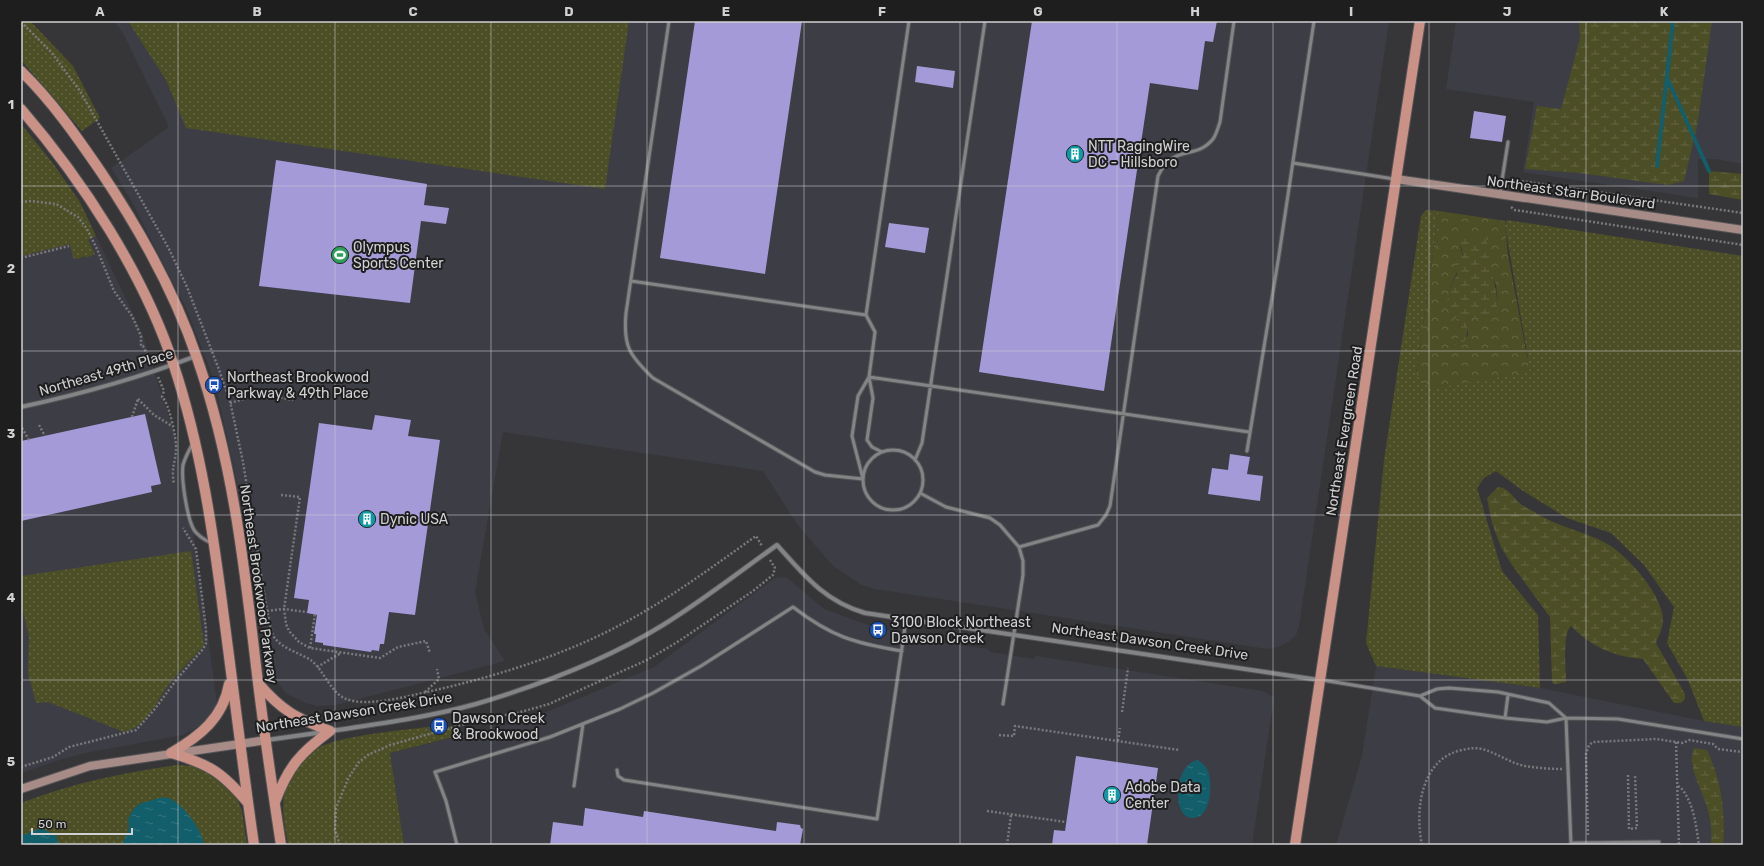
<svg xmlns="http://www.w3.org/2000/svg" width="1764" height="866" viewBox="0 0 1764 866" font-family="Rubik,sans-serif">
<style>
.built{fill:#3d3d46}
.green{fill:url(#green-dots)}
.forest{fill:url(#forest-crowns);fill-rule:evenodd}
.wetland{fill:url(#wetland-marsh)}
.water{fill:url(#water-ripples)}
.lines{fill:none;stroke-linecap:round;stroke-linejoin:round}
.stream{stroke:#135e6b;stroke-width:4}
.building{fill:#a39ad7}
.lane-casing{stroke:#545456;stroke-width:5}
.street-casing{stroke:#545456;stroke-width:6}
.secondary-casing{stroke:#545456;stroke-width:10}
.primary-casing{stroke:#545456;stroke-width:12}
.path{stroke:#79797c;stroke-width:2.5;stroke-dasharray:2 2;stroke-linecap:butt}
.lane{stroke:#838486;stroke-width:3}
.street{stroke:#838486;stroke-width:4}
.secondary{stroke:#a68b86;stroke-width:8}
.primary{stroke:#ca9287;stroke-width:10}
.grid{fill:none;stroke:#d1d1d3;stroke-width:1;stroke-opacity:0.55}
.labels{text-anchor:middle;stroke-width:4;stroke-linejoin:round;paint-order:stroke}
.poi-label{font-size:14px;fill:#d1d1d3;stroke:#1e1e1f;text-anchor:start}
.street-label{font-size:14px;fill:#d1d1d3;stroke:#1e1e1f}
.neatline{fill:none;stroke:#d1d1d3;stroke-width:1.5}
.grid-label{font-size:13px;text-anchor:middle;font-weight:bold;fill:#d1d1d3}
</style>
<defs>
<pattern id="green-dots" width="8" height="8" patternUnits="userSpaceOnUse"><rect width="8" height="8" fill="#4c4e25"/><path d="M2 2h.1M6 6h.1" fill="none" stroke="#656644" stroke-width="1.8" stroke-linecap="round"/></pattern>
<pattern id="forest-crowns" width="20" height="18" patternUnits="userSpaceOnUse"><rect width="20" height="18" fill="#4c4e25"/><path d="M2 6a3 3 0 1 1 6 0M12 15a3 3 0 1 1 6 0" fill="none" stroke="#656644"/></pattern>
<pattern id="wetland-marsh" width="20" height="14" patternUnits="userSpaceOnUse"><rect width="20" height="14" fill="#4c4e25"/><path d="M1 5h8M5 5V1M11 12h8M15 12V8" fill="none" stroke="#656644"/></pattern>
<pattern id="water-ripples" width="26" height="14" patternUnits="userSpaceOnUse"><rect width="26" height="14" fill="#135e6b"/><path d="M2 4q2-2 4 0t4 0M15 11q2-2 4 0t4 0" fill="none" stroke="#34747f"/></pattern>
</defs>
<rect width="100%" height="100%" fill="#363639"/>
<path class="built" d="M114,21H1389L1299,626L1296,635L1290,641L1278,647L1268,649L875,589L862,585L833,566L797,524L763,471L503,432L475,592L484,629L505,661L336,705L317,706L303,702L285,693L272,674L268,661L250,541L215,383L187,310L131,200L111,168L169,127L123,33Z
M1456,21H1743V164L1716,159H1698V198L1523,172L1534,102L1446,89Z
M21,124L52,162L80,202L142,333L176,439L182,466L193,530L217,703L208,718L199,726L183,735L85,753L59,760L21,773Z
M786,577L824,609L862,623L923,640L988,649L991,652L1033,659L1036,656L1262,691L1274,697L1252,845H404L390,753L530,719L654,667L775,578Z
M1376,666L1540,688L1704,721L1743,727V845H1336L1362,756Z"/>
<path class="green" d="M21,21H30L73,66L100,118L82,131L21,60Z
M128,21H629L605,189L186,128L166,80Z
M21,124L52,162L80,202L96,236L88,240L95,254L86,258L84,256L78,259L73,258L70,244L21,256Z
M1426,210L1439,211L1416,375L1528,358L1505,226L1507,220L1743,256V727L1704,721L1688,680L1667,643L1674,607L1644,565L1611,533L1567,518L1523,491L1496,471L1484,478L1477,488L1502,571L1538,615L1540,688L1376,666L1366,643L1384,460L1421,216Z
M191,551L204,645C193,658 181,669 171,682C156,700 149,726 124,732L48,702L36,703L28,673L29,636L21,604V576Z
M436,726L452,727L461,735L390,753L404,845H288C286,830 281,812 284,796C286,781 302,758 316,749C339,735 407,730 436,726Z
M177,765L194,766L209,771L236,795L242,811L247,845H21V803C72,783 123,773 177,765Z"/>
<path class="forest" d="M1439,211L1506,221L1505,226L1508,255L1530,372L1431,389L1416,375ZM1460,246L1489,265L1496,285L1498,305C1489,314 1482,317 1469,317L1467,322L1468,336L1453,345L1458,338L1460,323L1449,314V291L1463,257Z"/>
<path class="wetland" d="M1579,21H1712L1697,127L1684,181L1668,185L1579,173L1525,169L1537,106L1561,109L1580,38Z
M1709,171L1743,174V200L1709,194Z
M1466,231L1473,239L1486,236C1489,260 1495,282 1498,305L1490,314L1488,325L1479,317H1469C1465,327 1470,333 1463,344L1452,345L1458,338L1460,323L1449,314L1446,305L1449,291L1457,274L1456,261L1463,257L1460,238Z
M1498,487C1510,488 1513,499 1522,505C1529,509 1536,513 1543,517C1565,529 1590,533 1611,546C1630,559 1662,595 1663,619C1663,628 1659,635 1656,643L1685,694V699L1681,703H1674L1643,659C1615,657 1591,647 1571,626C1562,634 1566,669 1566,682L1556,684L1552,683L1550,617L1512,565L1501,547L1492,523L1487,498Z
M1694,748L1707,750C1721,779 1726,813 1723,845H1711C1712,834 1711,821 1708,811C1704,791 1686,769 1694,748Z"/>
<path class="water" d="M1198,760C1202,763 1206,766 1208,771C1213,784 1211,819 1192,818C1172,818 1173,764 1198,760Z
M159,798C162,798 166,797 168,798C182,802 203,831 204,845H122L129,828L128,819L133,810L139,804Z
M41,828L56,835L59,845H21V836Z"/>
<g class="lines">
<path class="stream" d="M1667,78L1709,171
M1657,166L1673,21"/>
</g>
<path class="building" d="M695,21H802L765,274L660,258Z
M1032,21H1217L1213,42L1205,41L1198,90L1150,83L1104,391L979,372Z
M917,66L955,71L953,88L915,82Z
M1474,111L1506,116L1502,142L1470,138Z
M276,160L427,184L424,205L449,208L446,224L421,221L410,303L259,286Z
M889,223L929,228L925,253L885,247Z
M145,414L161,484L151,486L152,492L21,521V441Z
M375,415L411,420L408,436L440,440L415,615L389,612L384,644H380L379,651L372,650L371,652L323,645V643L315,642L316,634H314L317,615L307,613L309,600L294,598L319,423L372,430Z
M1230,454L1250,457L1247,474L1263,476L1260,501L1208,494L1212,468L1228,470Z
M1076,756L1158,768L1147,845H1052L1054,830L1065,831Z
M585,808L643,817L644,811L776,831L777,822L800,825L801,828L803,829L800,845H550L553,822L583,826Z"/>
<g class="lines">
<defs>
<path id="lane" d="M669,21L626,313C623,346 629,355 653,378L815,472L825,475L863,479L852,436L858,396L869,377
M1293,163L1394,179
M1500,193L1508,142
M631,281L866,315
M869,377L1249,432
M192,445C188,452 185,458 183,465C181,479 187,518 194,530C198,536 205,540 211,543
M863 480a30 30 0 1 1 60 0a30 30 0 1 1-60 0Z
M1247,451L1279,255L1314,21
M882,452L872,447L867,440L873,398L869,377L875,332L866,315L909,21
M915,460L922,443L985,21
M920,493L946,507L990,518L1000,525L1019,547L1023,561V575L1003,704
M1019,547L1098,525L1106,515L1110,506L1158,176C1174,143 1195,161 1213,139C1216,135 1218,128 1220,122L1234,21
M1322,680L1420,696L1435,708L1505,718L1547,722L1566,718L1618,719L1743,739
M1420,696L1437,689L1449,688L1498,692L1549,703L1566,718L1571,845
M1505,718L1508,695
M617,770L618,776L624,780L877,819L906,620
M574,786L583,724
M1571,843L1659,842
M457,845L446,801L435,772L550,737L620,709L653,693L701,666L793,607C832,637 854,643 902,651"/>
<path id="street" d="M21,407C81,394 139,378 196,356
M330,731C379,724 429,717 476,704C540,685 606,660 663,625C702,601 739,572 777,545C804,575 824,601 865,613L1319,680
M267,740L324,732"/>
<path id="secondary" d="M1396,179L1743,230
M21,789L90,766L267,740"/>
<path id="primary" d="M21,71C52,101 77,137 101,172C140,230 175,293 197,358C232,458 244,562 256,666C263,726 272,786 281,845
M21,109C83,181 144,274 174,366C201,448 213,532 224,618C234,693 243,769 254,845
M258,683C282,711 296,718 330,731
M171,753C200,736 223,718 229,684
M171,753C209,764 222,772 248,803
M275,802C288,767 300,753 330,731
M1295,845L1420,21"/>
</defs>
<use href="#lane" class="lane-casing"/>
<use href="#street" class="street-casing"/>
<use href="#secondary" class="secondary-casing"/>
<use href="#primary" class="primary-casing"/>
<path class="path" d="M21,22L51,52L80,91L169,249L187,287L218,367L230,401L243,462L267,611C269,619 270,630 274,637C282,649 301,653 312,661C324,671 331,693 346,699C368,707 404,697 427,692C493,677 560,657 620,625C668,600 712,567 756,536L762,546
M1511,186L1521,181L1743,213
M21,202L31,201L56,204L78,217L87,229L97,249L114,291L132,316L141,336V346H143L151,363
M1511,207L1515,210L1535,213L1743,245
M21,258L69,246
M158,377L164,391L162,397C169,402 177,440 176,450C175,465 171,467 174,484
M138,399L154,415L172,426
M230,403L261,394L293,400
M132,417L138,399
M39,425L45,436
M22,428L29,440
M281,495L300,497L284,609L286,624L289,631L299,642L310,648L380,658L398,647L426,641L430,653
M267,611L284,609L307,612
M310,648L315,614
M317,667L341,653
M425,692L439,679L437,669
M1122,712L1128,668
M999,735L1014,736L1015,726L1179,750
M1118,741L1120,728
M1676,742L1679,845
M21,767L53,757L69,747L136,730L154,710L177,679L203,649L206,643V629L196,549L183,528
M1628,775L1629,829L1637,828L1635,775
M1678,786L1681,788C1694,803 1696,826 1699,845
M987,811L1066,822
M1588,835L1586,754L1589,745L1593,742L1656,739L1683,743L1689,740L1713,744L1718,749L1743,752
M340,845L335,830L336,808L348,779L358,763L368,755L390,745L497,715H510L549,704L647,660L679,641L753,591L773,575L775,568L770,560
M1007,845L1011,815
M1422,845C1415,812 1420,762 1458,751C1466,749 1474,747 1482,749C1497,753 1510,763 1525,766C1537,768 1550,769 1562,769"/>
<use href="#lane" class="lane"/>
<use href="#street" class="street"/>
<use href="#secondary" class="secondary"/>
<use href="#primary" class="primary"/>
</g>
<path class="grid" d="M178,21V845M335,21V845M491,21V845M647,21V845M804,21V845M960,21V845M1117,21V845M1273,21V845M1429,21V845M1586,21V845M21,186H1743M21,351H1743M21,515H1743M21,680H1743"/>
<defs>
<symbol id="building-disc" viewBox="-11 -11 22 22"><circle r="9.5" fill="#0f9aa8" stroke="#1e1e1f"/><path d="M-4-6H4V6H1V3H-1V6H-4ZM-2.5-4.3h1.7v1.8h-1.7ZM.8-4.3h1.7v1.8H.8ZM-2.5-1h1.7V.8h-1.7ZM.8-1h1.7V.8H.8Z" fill="#fff"/></symbol>
<symbol id="stadium-disc" viewBox="-11 -11 22 22"><circle r="9.5" fill="#2e9e5b" stroke="#1e1e1f"/><path d="M0-5a6.5 5 0 1 0 0 10a6.5 5 0 1 0 0-10ZM-3.5-1.8h7v3.6h-7Z" fill="#fff"/></symbol>
<symbol id="bus-disc" viewBox="-11 -11 22 22"><circle r="9.5" fill="#1a4fb4" stroke="#1e1e1f"/><path d="M-5-6H5V4H4V6H2V4H-2V6H-4V4H-5ZM-3.5-4V0h7V-4ZM-3.5 1.2v1.5H-2V1.2ZM2 1.2v1.5H3.5V1.2Z" fill="#fff"/></symbol>
</defs>
<g fill-rule="evenodd">
<use href="#building-disc" x="1065" y="144" width="20" height="20"/>
<use href="#stadium-disc" x="330" y="245" width="20" height="20"/>
<use href="#bus-disc" x="204" y="375" width="20" height="20"/>
<use href="#building-disc" x="357" y="509" width="20" height="20"/>
<use href="#bus-disc" x="868" y="620" width="20" height="20"/>
<use href="#bus-disc" x="429" y="716" width="20" height="20"/>
<use href="#building-disc" x="1102" y="785" width="20" height="20"/>
</g>
<g class="labels">
<g class="poi-label">
<text x="1088" y="151">NTT RagingWire<tspan x="1088" dy="16">DC - Hillsboro</tspan></text>
<text x="353" y="252">Olympus<tspan x="353" dy="16">Sports Center</tspan></text>
<text x="227" y="382">Northeast Brookwood<tspan x="227" dy="16">Parkway &amp; 49th Place</tspan></text>
<text x="380" y="524">Dynic USA</text>
<text x="891" y="627">3100 Block Northeast<tspan x="891" dy="16">Dawson Creek</tspan></text>
<text x="452" y="723">Dawson Creek<tspan x="452" dy="16">&amp; Brookwood</tspan></text>
<text x="1125" y="792">Adobe Data<tspan x="1125" dy="16">Center</tspan></text>
</g>
<g class="street-label">
<text transform="translate(1571 192) rotate(8)" y="5">Northeast Starr Boulevard</text>
<text transform="translate(106 372) rotate(-16)" y="5">Northeast 49th Place</text>
<text transform="translate(1344 431) rotate(-81)" y="5">Northeast Evergreen Road</text>
<text transform="translate(259 584) rotate(82)" y="5">Northeast Brookwood Parkway</text>
<text transform="translate(1150 641) rotate(8)" y="5">Northeast Dawson Creek Drive</text>
<text transform="translate(354 712) rotate(-9)" y="5">Northeast Dawson Creek Drive</text>
</g>
</g>
<rect width="1764" height="866" fill="none" stroke="#1e1e1f" stroke-width="44"/>
<path d="M32 828v6h100v-6" fill="none" stroke="#d1d1d3" stroke-width="2"/>
<text x="38" y="828" font-size="12" fill="#d1d1d3" stroke="#1e1e1f" stroke-width="3" paint-order="stroke">50 m</text>
<rect x="22" y="22" width="1720" height="822" class="neatline"/>
<g class="grid-label">
<text x="100" y="16">A</text>
<text x="257" y="16">B</text>
<text x="413" y="16">C</text>
<text x="569" y="16">D</text>
<text x="726" y="16">E</text>
<text x="882" y="16">F</text>
<text x="1038" y="16">G</text>
<text x="1195" y="16">H</text>
<text x="1351" y="16">I</text>
<text x="1507" y="16">J</text>
<text x="1664" y="16">K</text>
<text x="11" y="109">1</text>
<text x="11" y="273">2</text>
<text x="11" y="438">3</text>
<text x="11" y="602">4</text>
<text x="11" y="766">5</text>
</g>
</svg>
